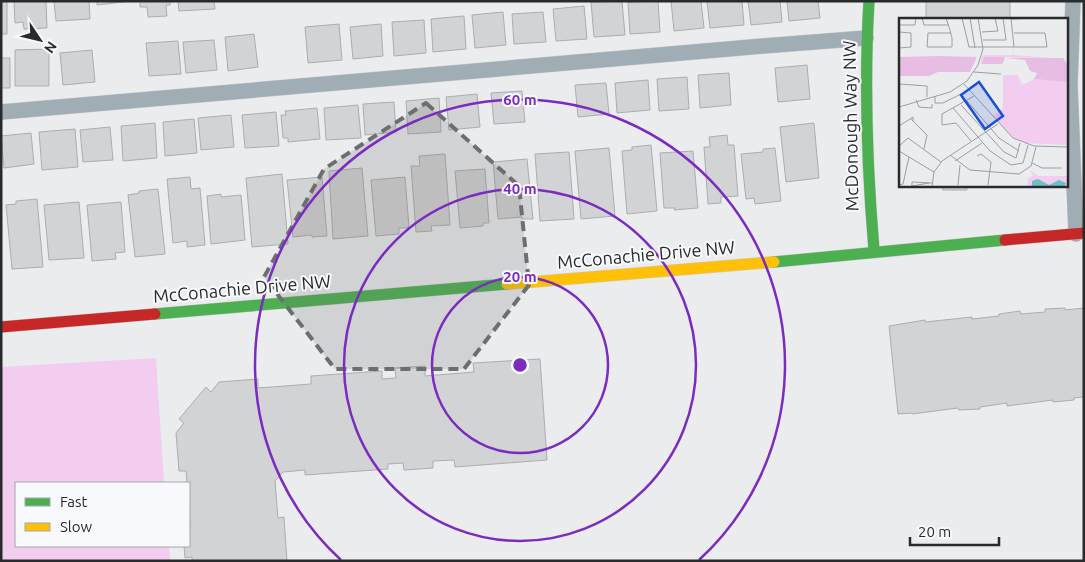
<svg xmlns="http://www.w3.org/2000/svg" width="1085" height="562" viewBox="0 0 1085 562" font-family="Ubuntu,sans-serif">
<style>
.green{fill:#f3cdef}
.building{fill:#d2d3d4;stroke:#acadaf}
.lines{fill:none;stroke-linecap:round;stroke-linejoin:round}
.lane-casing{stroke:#c8c9ca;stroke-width:16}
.fast-casing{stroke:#c8c9ca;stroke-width:12}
.slow-casing{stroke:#c8c9ca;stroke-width:12}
.jam-casing{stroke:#c8c9ca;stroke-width:12}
.lane{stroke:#a0adb4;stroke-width:15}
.fast{stroke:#4caf50;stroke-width:11}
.slow{stroke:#ffc107;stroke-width:11}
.jam{stroke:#c62828;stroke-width:11}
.marked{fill:#6d6e6f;fill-opacity:0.2;stroke:#6d6e6f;stroke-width:4;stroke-dasharray:10 6;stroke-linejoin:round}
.ring{fill:none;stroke:#7b2cbf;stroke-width:2.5}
.labels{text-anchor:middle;stroke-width:4;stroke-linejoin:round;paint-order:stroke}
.street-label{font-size:18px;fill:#292a2b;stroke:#f7f9fc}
.inset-road{fill:none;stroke:#9d9ea0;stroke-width:1}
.view{fill:#1d4ed8;fill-opacity:0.15;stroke:#1d4ed8;stroke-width:2.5}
.inset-edge{fill:none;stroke:#292a2b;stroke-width:2.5}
.centre{fill:#7b2cbf;stroke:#f7f9fc;stroke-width:2.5}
.ring-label{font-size:15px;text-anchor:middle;font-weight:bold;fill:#7b2cbf;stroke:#f7f9fc;stroke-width:4;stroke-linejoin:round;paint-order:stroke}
</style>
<rect width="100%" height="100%" fill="#eaecee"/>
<path class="green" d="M156,358L164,483H16V546H169L170,561H1V367Z"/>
<path class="building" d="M1,1H7V34H1Z
M14,1H46L47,28L24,29L23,22L15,23Z
M54,1H89L90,19L56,21Z
M97,1H131L97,5Z
M140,1H170V5H166L167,16L148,17L147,7H140Z
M178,1H214L215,9L179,11Z
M622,1L625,35L594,37L591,2Z
M658,1L660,32L630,34L628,2Z
M671,1H701L704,28L674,31Z
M707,1H742L744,25L710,28Z
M748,1H780L782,22L751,25Z
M787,1H818L820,18L789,21Z
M926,1H1010V19H926Z
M584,6L587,39L556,41L553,9Z
M503,12L506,45L475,48L472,15Z
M543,12L546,42L514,44L512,14Z
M464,16L466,49L433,52L431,19Z
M424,20L426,53L394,56L392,22Z
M339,24L342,60L308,63L305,27Z
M381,24L383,56L353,59L350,27Z
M254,34L258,67L228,71L225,37Z
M214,40L217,70L186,73L183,42Z
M178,41L181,74L149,76L146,43Z
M49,49V86H15V50Z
M92,50L95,82L63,85L60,53Z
M1,58H10V88H1Z
M807,65L810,99L778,102L775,68Z
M729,73L731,105L700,108L698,75Z
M687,77L689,109L659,111L657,79Z
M648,80L650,110L617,113L615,83Z
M606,83L609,114L578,117L575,85Z
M522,91L525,122L494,124L491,93Z
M477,94L480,127L449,130L446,97Z
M439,98L441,132L408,134L406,101Z
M394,102L396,132L365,135L363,104Z
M358,105L361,138L326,140L324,108Z
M317,108L320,139L288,142V138H283L281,115H286L285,111Z
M276,112L279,146L245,148L242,115Z
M231,115L234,147L201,150L198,118Z
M194,119L197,153L165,156L163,122Z
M155,123L157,158L123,161L121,126Z
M814,123L819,178L786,182L780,127Z
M110,127L113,160L83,162L80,130Z
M75,129L78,167L42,170L39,132Z
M31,133L34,164L4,168L1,136Z
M727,135L728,145H734L738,196L721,197V203L708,204L704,147H710L709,137Z
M651,145L657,211L627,214L622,151L632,150V147Z
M609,148L615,216L581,219L575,151Z
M775,148L781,201L755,204L754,198L746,199L741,154L763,152V149Z
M693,151L698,208L674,210L675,208H664L660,153Z
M569,152L574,219L540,221L535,154Z
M445,154L450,225L431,226L432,231L416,232L411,166H420L419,156Z
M527,159L533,219H522V217L498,219L493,162Z
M362,168L368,236L333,239L329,171Z
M485,169L489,223H483V226L460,228L455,171Z
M282,174L288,244L252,247L246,178Z
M190,177L191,189L200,188L205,245L187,247V241L173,243L167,179Z
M322,177L327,236L312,237V235L293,237L287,180Z
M405,177L409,228H399V234L376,236L371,180Z
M942,185H967V190H943Z
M158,189L165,254L135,257L128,195L139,193V191Z
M221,194V197L241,195L245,240L211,244L207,196Z
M37,199L43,267L12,269L6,205L16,204V201Z
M79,202L84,258L49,260L44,205Z
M121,202L125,252L115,253L116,259L92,261L87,205Z
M1065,308V310L1084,308V397L1074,398V400L1053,402V400L1007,406V403L980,407V409L959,410L958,408L912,414V413L898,414L889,326L925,320V322L972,317V319L999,316V314L1020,311L1021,314L1045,312V309Z
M540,359L547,460L455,467L454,460L433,461V468L404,470L403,463L388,464V469L305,475V470L283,472L275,481L278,518L284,517L287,561H192V557L185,558L184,546H189L190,523L189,483H187L186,471H179L176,433L184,423L179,419L206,387L211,392L219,382L258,379V388L311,384V376L382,371V379L396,378L395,368L425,366V376L474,372L473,363Z"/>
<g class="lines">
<defs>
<path id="lane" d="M1073,1L1070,85L1076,234
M1,112L763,46L866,38"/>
<path id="fast" d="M869,1C864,84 867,167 874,250
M774,262L1005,240
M155,314L507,284"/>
<path id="slow" d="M507,284L774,262"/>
<path id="jam" d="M1005,240L1084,233
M1,327L155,314"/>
</defs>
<use href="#lane" class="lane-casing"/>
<use href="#fast" class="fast-casing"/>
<use href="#slow" class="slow-casing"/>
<use href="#jam" class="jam-casing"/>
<use href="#lane" class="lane"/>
<use href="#fast" class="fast"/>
<use href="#slow" class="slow"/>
<use href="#jam" class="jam"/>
</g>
<path class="marked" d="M426,103L519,186L529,285L464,369H335L264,277L324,169Z"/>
<g class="ring">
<circle cx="520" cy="365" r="88"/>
<circle cx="520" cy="365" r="176"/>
<path d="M341 560A265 265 0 1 1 699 560"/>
</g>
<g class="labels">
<g class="street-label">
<text transform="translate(851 126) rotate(-91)" y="6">McDonough Way NW</text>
<text transform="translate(646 255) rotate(-5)" y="6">McConachie Drive NW</text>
<text transform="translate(242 289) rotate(-5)" y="6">McConachie Drive NW</text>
</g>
</g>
<g transform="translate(899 18)">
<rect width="169" height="169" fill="#eaecee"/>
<path d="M114,31L115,37L156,40L85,39L80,46L84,37H114ZM104,57H119L123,67L135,61L168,63L169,127L126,125L114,119L94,98L104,90ZM131,152L139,158H169V169H128L129,161L134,157Z" fill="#f3cdef"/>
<path d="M0,39L38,38L78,39L71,54H39L30,58H0ZM85,39H105L106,41L103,46H82ZM107,40H164L169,47V64L135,61L138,55L131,53L126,42Z" fill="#e7bde4"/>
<path d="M139,161L150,167L160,162L167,165L165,169L133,168V163Z" fill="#6dc1c3"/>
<path class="inset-road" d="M23,0L25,7H49M47,0L51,12L53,20V29H28L29,15H52M63,0L70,29H148L146,15H115M71,0L76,30M112,0L115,29M112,1L138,0M0,7H16L17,0M0,14L12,15V29L0,30M83,14L99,13L96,0M84,22H107L104,0M75,54L102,56M0,66L28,68V79M65,66L114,120L135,128L169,129M36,78V85H44L70,72M17,82L20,89L33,90V86M68,83L100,120L120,133M62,87L105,134L117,140L121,125M0,89L51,74L68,63L79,47L84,31L79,0M54,90L91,133L112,147L124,145L129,127M11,100L28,117L25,131M0,108L14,99V103M72,123L57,105L43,107V96L75,78M0,128L9,120L42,144M0,133L35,154M51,137L71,152L120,156L132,148L137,129M78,138L82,136L92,144L89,167M56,143L83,125M133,145L143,150H163M30,165L13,168V164L33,165M0,167L4,166L10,139M59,167L61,147M33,169L35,154L43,143L99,106"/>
<path class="view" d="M80,64L104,98L86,111L62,77Z"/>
<rect width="169" height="169" class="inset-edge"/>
</g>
<circle cx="520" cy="365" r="8" class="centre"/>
<g class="ring-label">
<text x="520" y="105">60 m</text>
<text x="520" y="194">40 m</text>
<text x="520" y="282">20 m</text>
</g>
<rect width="1085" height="562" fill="none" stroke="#292a2b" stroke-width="5"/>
<rect x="15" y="482" width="175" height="65" fill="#f7f9fc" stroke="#a5a6a8"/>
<rect x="25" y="498" width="25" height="8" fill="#4caf50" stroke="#a5a6a8"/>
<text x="60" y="507" font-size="15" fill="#292a2b">Fast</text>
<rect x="25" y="523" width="25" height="8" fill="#ffc107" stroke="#a5a6a8"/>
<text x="60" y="532" font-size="15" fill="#292a2b">Slow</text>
<g transform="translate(40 40) rotate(125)" stroke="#f7f9fc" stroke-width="4" paint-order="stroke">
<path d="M0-4L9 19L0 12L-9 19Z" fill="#292a2b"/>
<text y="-8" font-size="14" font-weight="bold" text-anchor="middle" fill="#292a2b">N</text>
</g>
<path d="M910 537v8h89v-8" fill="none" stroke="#292a2b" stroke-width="2.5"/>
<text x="918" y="537" font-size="15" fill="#292a2b" stroke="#f7f9fc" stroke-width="4" paint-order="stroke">20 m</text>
</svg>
